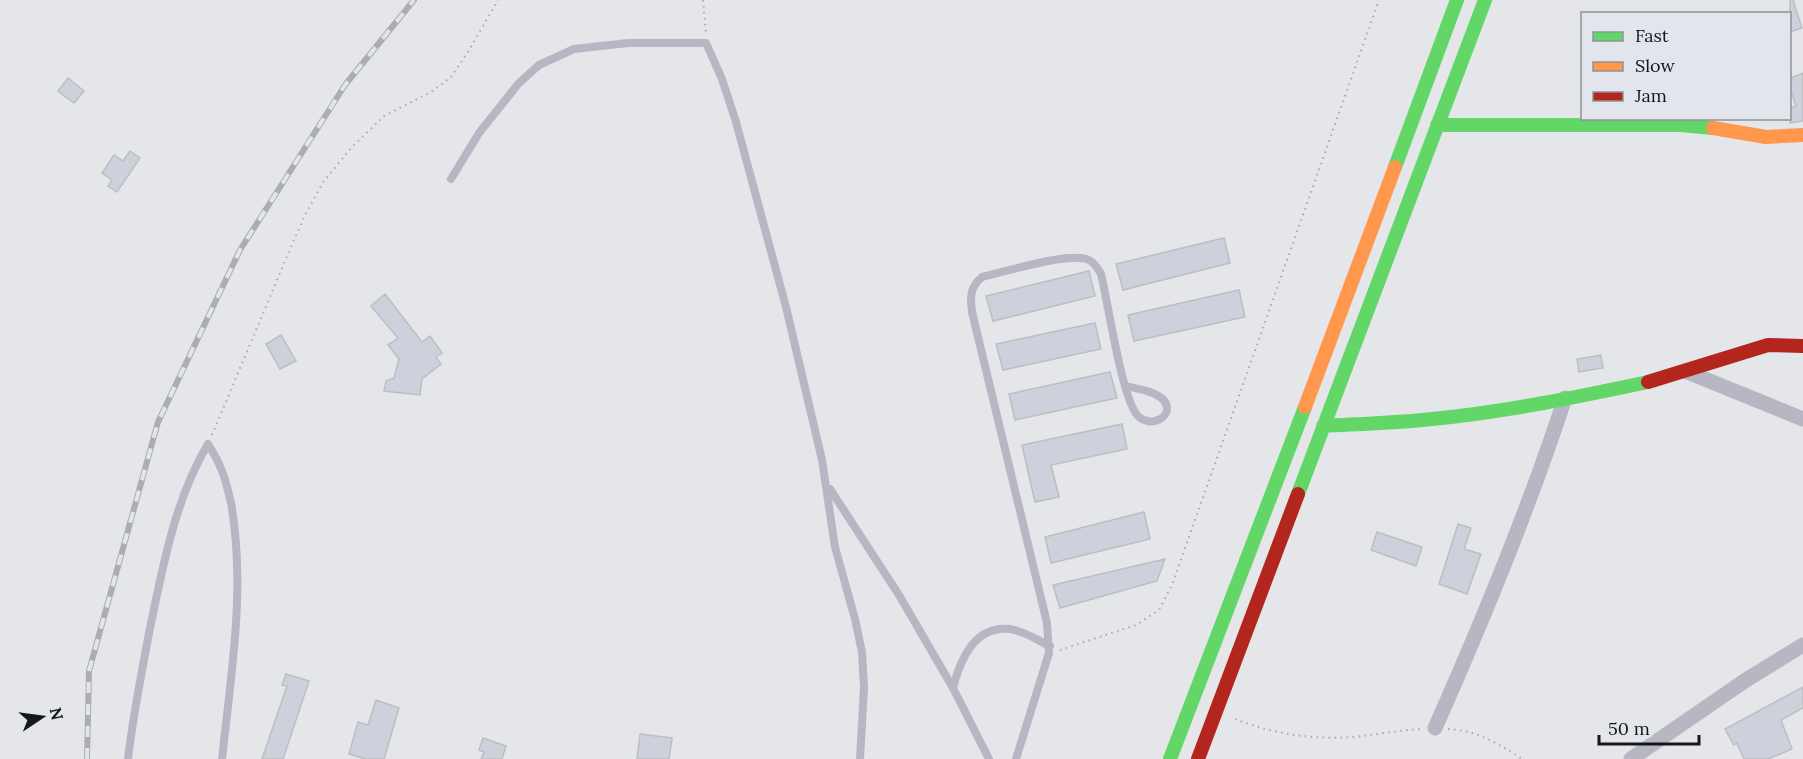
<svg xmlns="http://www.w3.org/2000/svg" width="1803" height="759" viewBox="0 0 1803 759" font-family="Lora,serif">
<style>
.building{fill:#ccd1dc;stroke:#bcbec1;stroke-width:1.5}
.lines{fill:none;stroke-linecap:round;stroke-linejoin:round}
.path{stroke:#a8a9b1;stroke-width:2;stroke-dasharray:1.5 4.5;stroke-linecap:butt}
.lane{stroke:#b6b7c3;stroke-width:8}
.street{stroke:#b6b7c3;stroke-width:15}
.fast{stroke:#63d668;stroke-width:14}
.slow{stroke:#ff974d;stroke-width:14}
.jam{stroke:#b3261e;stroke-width:14}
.rail-casing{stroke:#acacb3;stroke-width:6}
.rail{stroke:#e2e5ec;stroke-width:4;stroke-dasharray:11;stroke-linecap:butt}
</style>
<rect width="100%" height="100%" fill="#e4e6ea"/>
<path class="building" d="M1790,0H1793L1802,28L1790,32Z
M1803,73V121L1790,123V109L1796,106L1790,88V78Z
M68,78L84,91L74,103L58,91Z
M130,151L140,158L117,192L108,186L112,180L102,173L114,155L123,161Z
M1224,238L1230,263L1123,290L1116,264Z
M1089,271L1095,296L993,321L986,296Z
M1239,290L1245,317L1134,341L1128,315Z
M385,294L422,342L430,336L442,353L436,357L441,364L422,379L420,395L384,391L386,381L394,378L399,359L388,345L398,338L371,306Z
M1095,323L1101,349L1003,370L996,344Z
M281,335L296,361L280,369L266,344Z
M1601,355L1603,368L1579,372L1577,359Z
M1110,372L1117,398L1015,420L1009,394Z
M1122,424L1127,449L1051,465L1059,497L1035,502L1022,445Z
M1144,512L1150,539L1051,563L1045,537Z
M1458,524L1471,528L1464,549L1481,554L1467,594L1439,584Z
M1377,532L1422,547L1416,566L1371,550Z
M1165,559L1157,581L1060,608L1053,585Z
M286,674L309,681L283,759H262L287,686L282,685Z
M1803,687V708L1781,720L1792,749L1768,759H1744L1737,743L1734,745L1725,729Z
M376,700L399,708L384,759H365L349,754L358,722L368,725Z
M640,734L672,738L669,759H637Z
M483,738L506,746L502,759H481L484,752L479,750Z"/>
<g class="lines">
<path class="path" d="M703,0L706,34
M212,435L285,261L305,215L324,181L352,147L384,116L431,92L451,77L468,52L498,0
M1060,650L1136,625L1159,610L1172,585L1379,0
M1235,719C1274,734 1312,740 1353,737C1376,735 1398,730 1422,729
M1448,729C1477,730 1499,744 1522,759"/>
<path class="lane" d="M451,179L479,133L519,83L539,65L574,49L628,43H706L722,79L736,122L786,307L822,460L835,547L855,619L862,652L864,687L860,759
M830,489L899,595L953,688L989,759
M953,688C960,660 975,625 1010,629C1024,631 1037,640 1050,646
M128,759C133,715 142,671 150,628C163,566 175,499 208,444C212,451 216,457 219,464C225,476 228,490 231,503C246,587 231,675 222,759
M1016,759L1049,653L1047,623L972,312C970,297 970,287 982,277C1005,272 1070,251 1089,260C1095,263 1098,269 1101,274C1108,302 1122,400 1138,416C1144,422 1153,423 1160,419C1164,417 1167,413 1167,409C1167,392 1137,389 1125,386"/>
<path class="street" d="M1685,371L1803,419
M1435,728C1483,620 1528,511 1565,398
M1631,759L1746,680L1803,645"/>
<path class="fast" d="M1437,125H1681L1713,128
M1395,167L1457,0
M1323,426C1359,424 1396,423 1432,419C1505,412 1577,397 1648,382
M1298,494L1485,0
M1170,759L1305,407"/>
<path class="slow" d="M1713,128L1766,137L1803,135
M1305,407L1395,167"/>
<path class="jam" d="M1648,382L1768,345L1803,346
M1198,759L1298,494"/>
<defs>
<path id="rail" d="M87,759L89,671L158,422L240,250L345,85L414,0"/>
</defs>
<use href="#rail" class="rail-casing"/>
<use href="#rail" class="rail"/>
</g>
<rect x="1581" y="12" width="210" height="108" fill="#e2e5ec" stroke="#909398" stroke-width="1.5"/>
<rect x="1593" y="32" width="30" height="9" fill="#63d668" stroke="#909398" stroke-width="1.5"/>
<text x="1635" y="42" font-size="18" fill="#161719">Fast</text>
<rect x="1593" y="62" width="30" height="9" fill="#ff974d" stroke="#909398" stroke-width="1.5"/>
<text x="1635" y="72" font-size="18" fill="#161719">Slow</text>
<rect x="1593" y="92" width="30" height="9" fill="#b3261e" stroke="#909398" stroke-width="1.5"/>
<text x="1635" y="102" font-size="18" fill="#161719">Jam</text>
<g transform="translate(42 717) rotate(77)" stroke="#e2e5ec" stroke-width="4.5" paint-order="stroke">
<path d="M0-4.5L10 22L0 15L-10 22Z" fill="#161719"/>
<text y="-9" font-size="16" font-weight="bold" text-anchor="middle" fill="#161719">N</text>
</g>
<path d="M1599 735v9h100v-9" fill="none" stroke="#161719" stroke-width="3"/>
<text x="1608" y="735" font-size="18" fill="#161719" stroke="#e2e5ec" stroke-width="4.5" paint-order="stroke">50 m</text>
</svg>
